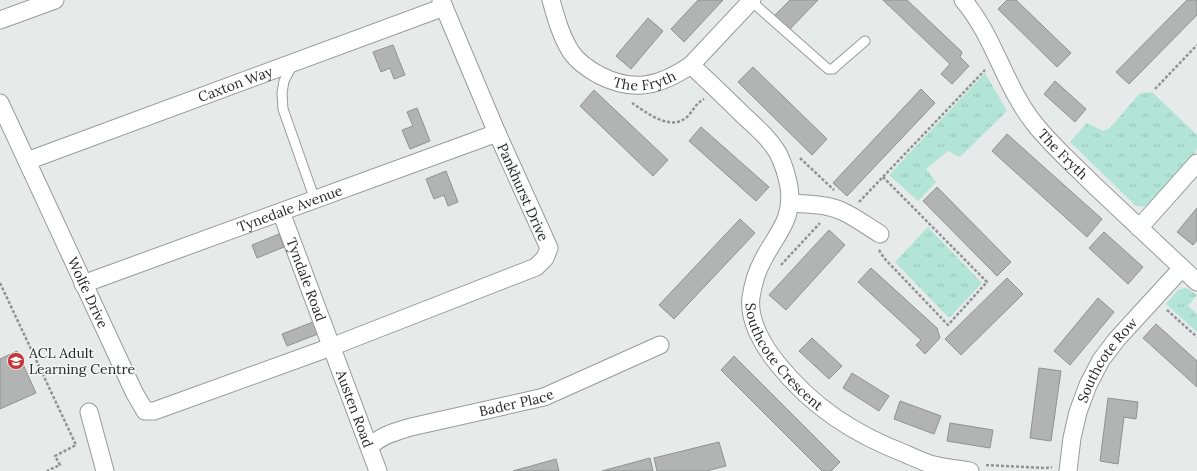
<svg xmlns="http://www.w3.org/2000/svg" width="1197" height="471" viewBox="0 0 1197 471" font-family="Lora,serif">
<style>
.grass{fill:url(#grass-tufts)}
.building{fill:#b1b4b3;stroke:#8f9291}
.lines{fill:none;stroke-linecap:round;stroke-linejoin:round}
.service-casing{stroke:#979b9a;stroke-width:11}
.minor-casing{stroke:#979b9a;stroke-width:19}
.path{stroke:#909391;stroke-width:2.5;stroke-dasharray:3 2;stroke-linecap:butt}
.service{stroke:#fff;stroke-width:9}
.minor{stroke:#fff;stroke-width:17}
.labels{text-anchor:middle;stroke-width:3;stroke-linejoin:round;paint-order:stroke}
.street-label{font-size:14px;fill:#272827;stroke:#f3f7f6}
.poi-label{font-size:14px;fill:#272827;stroke:#f3f7f6;text-anchor:start}
</style>
<defs>
<pattern id="grass-tufts" width="24" height="20" patternUnits="userSpaceOnUse"><rect width="24" height="20" fill="#b2e5d5"/><path d="M3 7l-1-3M5 7V3M7 7l1-3M15 17l-1-3M17 17v-4M19 17l1-3" fill="none" stroke="#99c4b7"/></pattern>
</defs>
<rect width="100%" height="100%" fill="#e6eae8"/>
<path class="grass" d="M985,73L1007,111L960,157L948,151L926,169L936,182L918,201L889,175Z
M1152,92L1197,135V148L1193,157L1152,204L1141,207L1135,205L1070,142L1087,123L1103,131L1110,128L1139,94Z
M928,227L982,283L949,318L895,262Z
M1184,288H1187L1197,295L1188,306L1197,314V332L1166,304L1178,290Z"/>
<path class="building" d="M698,0H723L684,42L671,29Z
M790,0H818L788,31L773,17Z
M883,0H907L962,52L960,57L969,66L952,84L941,74L950,64Z
M1007,0H1016L1071,53L1057,67L998,9Z
M1187,0H1197V15L1129,84L1116,72Z
M648,18L663,31L631,69L616,56Z
M393,45L405,75L394,79L390,68L381,72L373,52Z
M753,67L827,139L812,155L738,82Z
M1055,81L1086,109L1075,122L1044,94Z
M921,89L935,103L847,196L833,183Z
M594,90L668,160L653,176L580,106Z
M417,108L430,141L410,149L402,130L413,126L407,112Z
M701,127L769,187L756,201L689,141Z
M1007,134L1102,219L1087,237L992,151Z
M446,171L458,202L448,206L444,195L434,199L426,179Z
M937,187L1011,262L997,276L923,201Z
M1197,208V240L1193,245L1177,232Z
M740,219L755,233L674,319L659,305Z
M829,230L845,245L786,310L769,295Z
M1104,232L1143,267L1128,284L1089,248Z
M279,234L284,247L257,258L252,245Z
M871,268L937,328L940,338L925,354L916,345L921,340L858,282Z
M1007,278L1023,294L961,355L945,339Z
M1098,298L1114,312L1070,365L1054,351Z
M313,322L318,334L287,346L282,334Z
M1156,324L1197,361V387L1143,338Z
M812,338L842,366L829,379L799,351Z
M17,351L36,393L0,409V359Z
M734,356L840,462L831,471H822L721,370Z
M1039,368L1061,371L1051,441L1030,438Z
M852,373L889,396L879,411L843,388Z
M1108,398L1138,402L1136,419L1124,417L1118,464L1100,461Z
M900,401L941,416L934,434L894,419Z
M950,423L993,430L990,448L947,441Z
M719,442L726,466L706,471H657L654,458Z
M650,458L653,471H602Z
M556,459L559,471H513Z"/>
<g class="lines">
<defs>
<path id="service" d="M751,1L828,69H833L836,66L865,41
M293,64L284,81L282,93L283,109L315,200"/>
<g id="minor">
<path id="s1" d="M551,0C556,18 561,36 571,52C578,62 588,69 599,75C634,93 660,86 691,65L752,0"/>
<path id="s2" d="M963,0C994,36 1004,85 1034,123C1051,145 1075,166 1095,186C1129,218 1163,250 1197,282"/>
<path d="M0,20L55,0"/>
<path id="s3" d="M691,65C708,81 726,98 743,115C756,127 769,138 778,153C783,163 787,176 789,187C794,221 775,235 762,262C756,273 753,285 751,297C748,320 763,346 777,363C812,407 854,434 906,454C915,458 925,463 934,465C946,468 958,469 970,471"/>
<path id="s4" d="M0,103L134,392L145,411H154L331,347L536,267L545,258L549,248L497,133L441,0"/>
<path id="s5" d="M27,161L444,7"/>
<path d="M791,203C802,204 814,204 825,206C845,209 862,223 880,234"/>
<path id="s6" d="M281,212L378,471"/>
<path d="M1139,228L1197,163"/>
<path id="s7" d="M83,284L497,133"/>
<path d="M89,412L105,471"/>
<path id="s8" d="M370,448C377,436 398,431 411,427L544,397L660,345"/>
<path id="s9" d="M1068,471L1072,438L1078,412L1088,385L1101,360L1117,339L1182,268"/>
</g>
</defs>
<use href="#service" class="service-casing"/>
<use href="#minor" class="minor-casing"/>
<path class="path" d="M1155,89L1197,45
M632,103C646,112 670,132 687,117C693,111 696,103 704,99
M800,158L834,190
M859,202L985,70
M879,250L884,258L948,325L987,282L883,177
M781,265L820,223
M0,283L76,445L55,456L60,465L47,471
M1167,310L1197,337
M986,465L1046,468L1052,467"/>
<use href="#service" class="service"/>
<use href="#minor" class="minor"/>
</g>
<defs>
<symbol id="university-disc" viewBox="-11 -11 22 22"><circle r="9.5" fill="#c6373c" stroke="#f3f7f6"/><path d="M0-5L7-2L0 1L-7-2ZM-4 1L0 2.5L4 1V4Q0 6-4 4Z" fill="#fff"/></symbol>
</defs>
<g fill-rule="evenodd">
<use href="#university-disc" x="6" y="351" width="20" height="20"/>
</g>
<g class="labels">
<g class="street-label">
<text dy="5" stroke="none"><textPath href="#s1" startOffset="140">The Fryth</textPath></text>
<text dy="5" stroke="none"><textPath href="#s5" startOffset="222">Caxton Way</textPath></text>
<text dy="5" stroke="none"><textPath href="#s2" startOffset="185">The Fryth</textPath></text>
<text transform="translate(523 192) rotate(66)" y="5">Pankhurst Drive</text>
<text dy="5" stroke="none"><textPath href="#s7" startOffset="220">Tynedale Avenue</textPath></text>
<text dy="5" stroke="none"><textPath href="#s6" startOffset="72">Tyndale Road</textPath></text>
<text dy="5" stroke="none"><textPath href="#s4" startOffset="209">Wolfe Drive</textPath></text>
<text dy="5" stroke="none"><textPath href="#s3" startOffset="349">Southcote Crescent</textPath></text>
<text dy="5" stroke="none"><textPath href="#s9" startOffset="120">Southcote Row</textPath></text>
<text dy="5" stroke="none"><textPath href="#s8" startOffset="155">Bader Place</textPath></text>
<text dy="5" stroke="none"><textPath href="#s6" startOffset="210">Austen Road</textPath></text>
</g>
<g class="poi-label">
<text x="29" y="358">ACL Adult<tspan x="29" dy="16">Learning Centre</tspan></text>
</g>
</g>
</svg>
